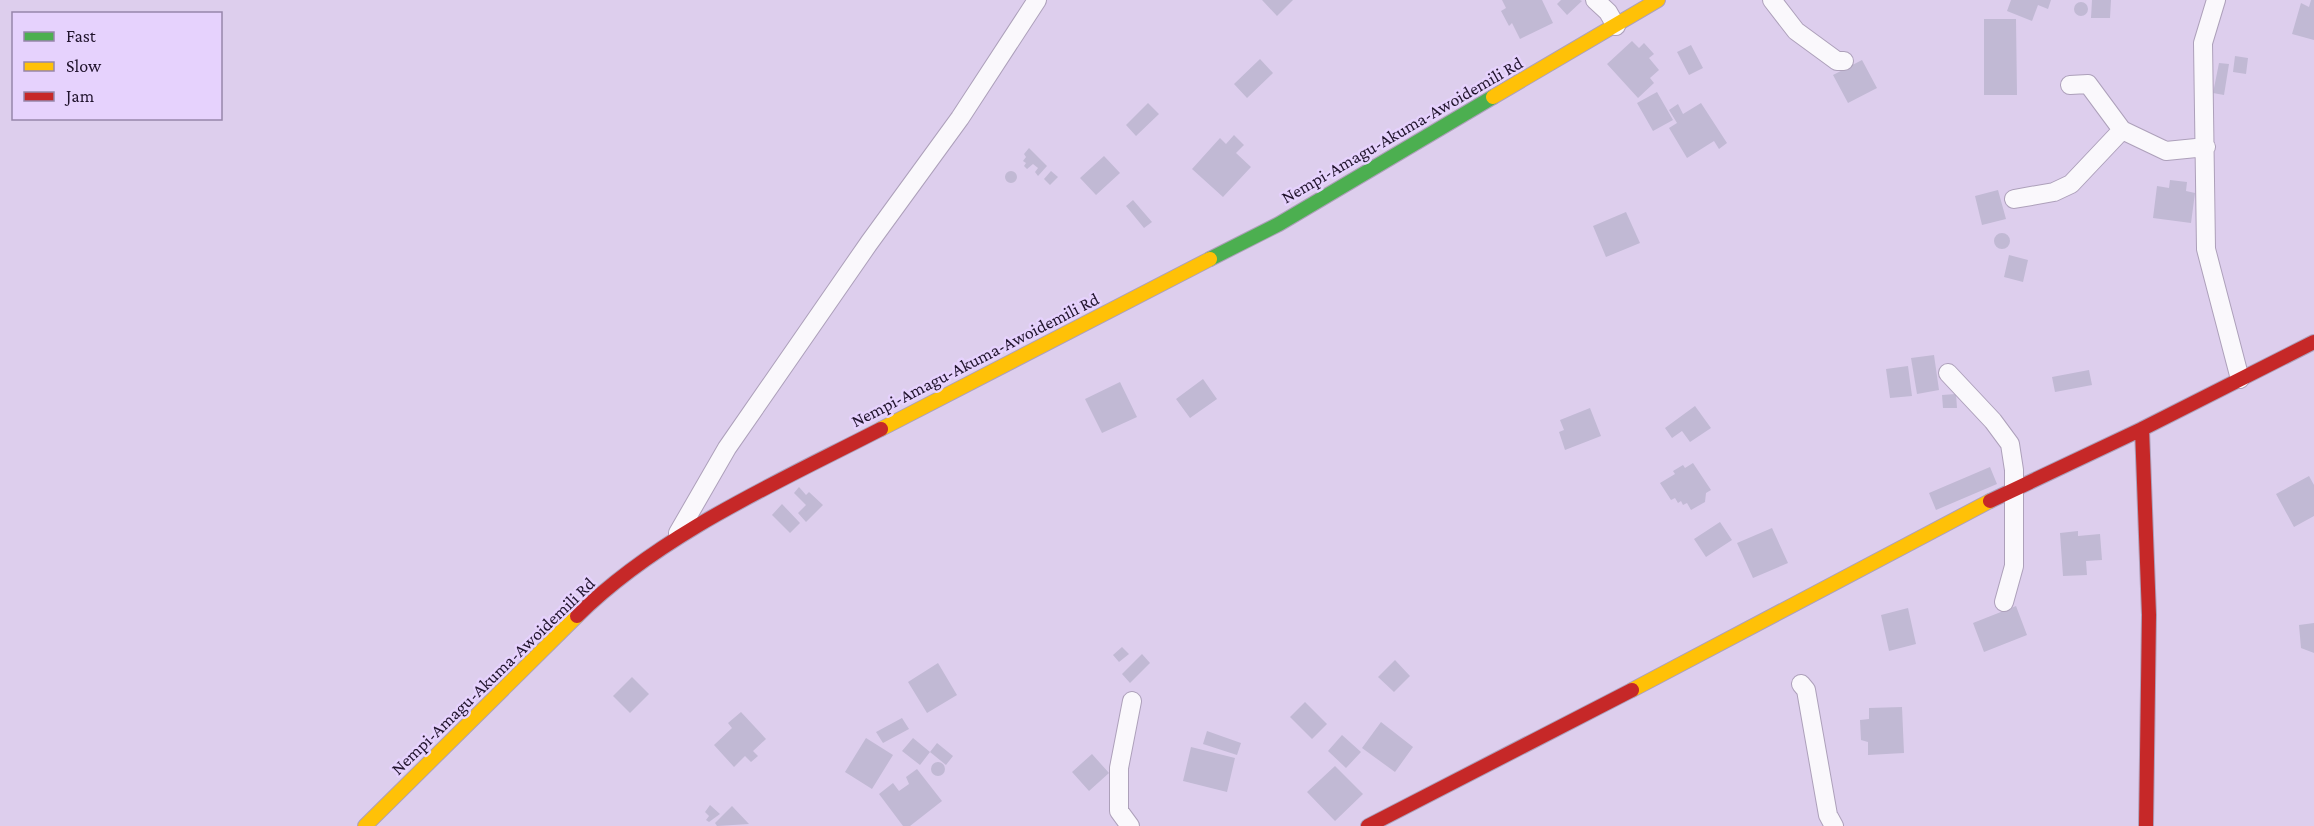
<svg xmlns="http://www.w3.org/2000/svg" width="2314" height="826" viewBox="0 0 2314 826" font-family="'Crimson Pro',serif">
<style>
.building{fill:#c1b9d4}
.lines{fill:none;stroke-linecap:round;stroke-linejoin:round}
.street-casing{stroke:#ada0ba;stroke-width:20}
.fast-casing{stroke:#ada0ba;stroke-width:16}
.slow-casing{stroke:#ada0ba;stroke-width:16}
.jam-casing{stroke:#ada0ba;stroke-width:16}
.street{stroke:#faf8fc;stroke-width:18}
.fast{stroke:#4caf50;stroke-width:14}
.slow{stroke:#ffc107;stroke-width:14}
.jam{stroke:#c62828;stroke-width:14}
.labels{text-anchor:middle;stroke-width:5;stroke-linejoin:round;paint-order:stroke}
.street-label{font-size:18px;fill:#21142d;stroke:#e6d2fd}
</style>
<rect width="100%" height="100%" fill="#ddceed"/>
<path class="building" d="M1262,0H1293L1277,16Z
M1502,0H1542L1553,23L1520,39L1512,23L1509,26L1501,11L1506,8Z
M1561,0H1580L1582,1L1567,15L1557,4Z
M2011,0H2051L2048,9L2038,5L2032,21L2007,11Z
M2092,0H2111L2110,18H2091Z
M2311,0H2314V40L2292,34L2301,3L2309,7Z
M2074 9a7 7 0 1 1 14 0a7 7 0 1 1-14 0Z
M1984,19H2016L2017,95H1984Z
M1632,41L1639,48L1644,43L1654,54L1649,58L1659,70L1650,78L1654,83L1638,98L1607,64Z
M1691,45L1703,68L1689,75L1677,52Z
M2235,56L2248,58L2246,74L2233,72Z
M1260,59L1273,73L1247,98L1234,84Z
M1862,60L1877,88L1848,103L1833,75Z
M2219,63L2229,64L2224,95L2213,93Z
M1657,92L1673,120L1653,131L1637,103Z
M1148,103L1159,114L1136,136L1126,125Z
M1701,103L1727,143L1719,149L1714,141L1687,158L1669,128L1677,123L1669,110L1678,104L1683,114Z
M1234,135L1244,145L1236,153L1251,167L1223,197L1192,169L1220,138L1226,144Z
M1029,148L1047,166L1038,176L1035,172L1038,168L1033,164L1027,169L1024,166L1026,163L1023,161L1026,157L1024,154Z
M1104,156L1120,173L1096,195L1080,178Z
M1005 177a6 6 0 1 1 12 0a6 6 0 1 1-12 0Z
M1051,171L1058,177L1050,185L1044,179Z
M2170,180L2187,182L2186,191L2195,193L2191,223L2153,218L2157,186L2169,188Z
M1998,190L2006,219L1982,225L1975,196Z
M1133,200L1152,222L1144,228L1126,206Z
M1626,212L1640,243L1606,257L1593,226Z
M1994 241a8 8 0 1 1 16 0a8 8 0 1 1-16 0Z
M2009,255L2028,260L2023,282L2004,277Z
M1934,355L1939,390L1917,394L1911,358Z
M1908,366L1912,396L1890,398L1886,369Z
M2089,370L2092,385L2055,392L2052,377Z
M1203,379L1217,399L1190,418L1176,399Z
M1120,382L1137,417L1102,433L1085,399Z
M1956,394L1957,408H1943L1942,395Z
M1695,406L1711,428L1690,442L1682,431L1672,438L1665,428Z
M1590,408L1601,436L1565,450L1559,432L1564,430L1560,420Z
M1693,463L1711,490L1706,493L1705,502L1691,510L1687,503L1683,505L1681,501L1678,503L1675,498L1671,500L1660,483L1675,474L1673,471L1683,465L1685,468Z
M1990,467L1997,484L1936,510L1929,493Z
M2309,476L2314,485V516L2294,527L2276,494Z
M799,487L806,495L809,492L823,505L806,522L798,513L806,505L794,493Z
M782,504L800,523L790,533L772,515Z
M1720,522L1732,540L1706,557L1694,539Z
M1772,528L1788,563L1753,578L1737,543Z
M2078,531V536L2100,534L2102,560L2086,561L2087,575L2063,576L2060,533Z
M2016,606L2027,635L1984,652L1973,623Z
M1908,608L1916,644L1889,651L1881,615Z
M2314,623V653L2301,648L2299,625Z
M1122,647L1129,654L1119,662L1113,655Z
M1142,654L1150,663L1130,683L1122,674Z
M1395,660L1410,676L1394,692L1378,677Z
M938,663L957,695L927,713L908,682Z
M632,677L649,694L630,713L613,696Z
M1305,702L1327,724L1312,739L1290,717Z
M1902,707L1904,753L1868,755V742L1861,740L1860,720L1869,719V708Z
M741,712L766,739L753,751L758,756L751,762L745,756L734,767L714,745L732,728L728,723Z
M902,718L909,729L883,743L876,732Z
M1381,722L1413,747L1395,772L1362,748Z
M1207,731L1241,743L1237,755L1203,744Z
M1342,735L1361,752L1346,768L1328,751Z
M866,738L893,755L872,789L845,772Z
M913,738L930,752L920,765L902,751Z
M937,743L953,756L946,765L930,752Z
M1191,747L1235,758L1227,792L1183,781Z
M1092,754L1109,773L1089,791L1072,772Z
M931 769a7 7 0 1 1 14 0a7 7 0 1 1-14 0Z
M1335,766L1363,794L1335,821L1307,792Z
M917,769L942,801L910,826H903L879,794L893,783L899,791L909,784L906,777Z
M710,805L720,814L709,822L706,820L709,816L705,812Z
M732,806L749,824L717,826L715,823Z"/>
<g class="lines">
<defs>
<path id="street" d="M1595,0L1608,12L1616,26
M1772,0L1796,31L1837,61H1844
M2216,0L2203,43L2206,249L2240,379
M2070,85L2088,84L2122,130L2166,151L2206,147
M2014,199L2054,192L2071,184L2122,130
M1948,373L1993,421L2010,444L2014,470V566L2004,602
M678,533L727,448L869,243L960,118L1037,0
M1801,684L1806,690L1828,815L1834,826
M1130,826L1119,811V768L1132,701"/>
<path id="fast" d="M1210,259L1279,224L1493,97"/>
<path id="slow" d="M1493,97L1658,0
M881,429L1210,259
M1632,690L1990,501
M365,826L577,616"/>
<path id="jam" d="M2142,429L2149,615L2146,826
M1990,501L2142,429L2314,342
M577,616C660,534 778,482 881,429
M1368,826L1632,690"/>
</defs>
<use href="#street" class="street-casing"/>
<use href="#fast" class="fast-casing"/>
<use href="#slow" class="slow-casing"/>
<use href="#jam" class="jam-casing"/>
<use href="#street" class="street"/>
<use href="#fast" class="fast"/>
<use href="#slow" class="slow"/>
<use href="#jam" class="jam"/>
</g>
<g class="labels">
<g class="street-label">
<text transform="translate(1402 130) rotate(-30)" y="6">Nempi-Amagu-Akuma-Awoidemili Rd</text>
<text transform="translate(975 360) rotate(-27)" y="6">Nempi-Amagu-Akuma-Awoidemili Rd</text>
<text transform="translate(493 676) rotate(-44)" y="6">Nempi-Amagu-Akuma-Awoidemili Rd</text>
</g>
</g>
<rect x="12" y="12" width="210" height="108" fill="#e6d2fd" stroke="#9786aa" stroke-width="1.5"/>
<rect x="24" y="32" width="30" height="9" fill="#4caf50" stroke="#9786aa" stroke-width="1.5"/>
<text x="66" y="42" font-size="18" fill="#21142d">Fast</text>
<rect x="24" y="62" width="30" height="9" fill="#ffc107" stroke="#9786aa" stroke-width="1.5"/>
<text x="66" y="72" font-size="18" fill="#21142d">Slow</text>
<rect x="24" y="92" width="30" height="9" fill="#c62828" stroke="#9786aa" stroke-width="1.5"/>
<text x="66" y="102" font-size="18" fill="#21142d">Jam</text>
</svg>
